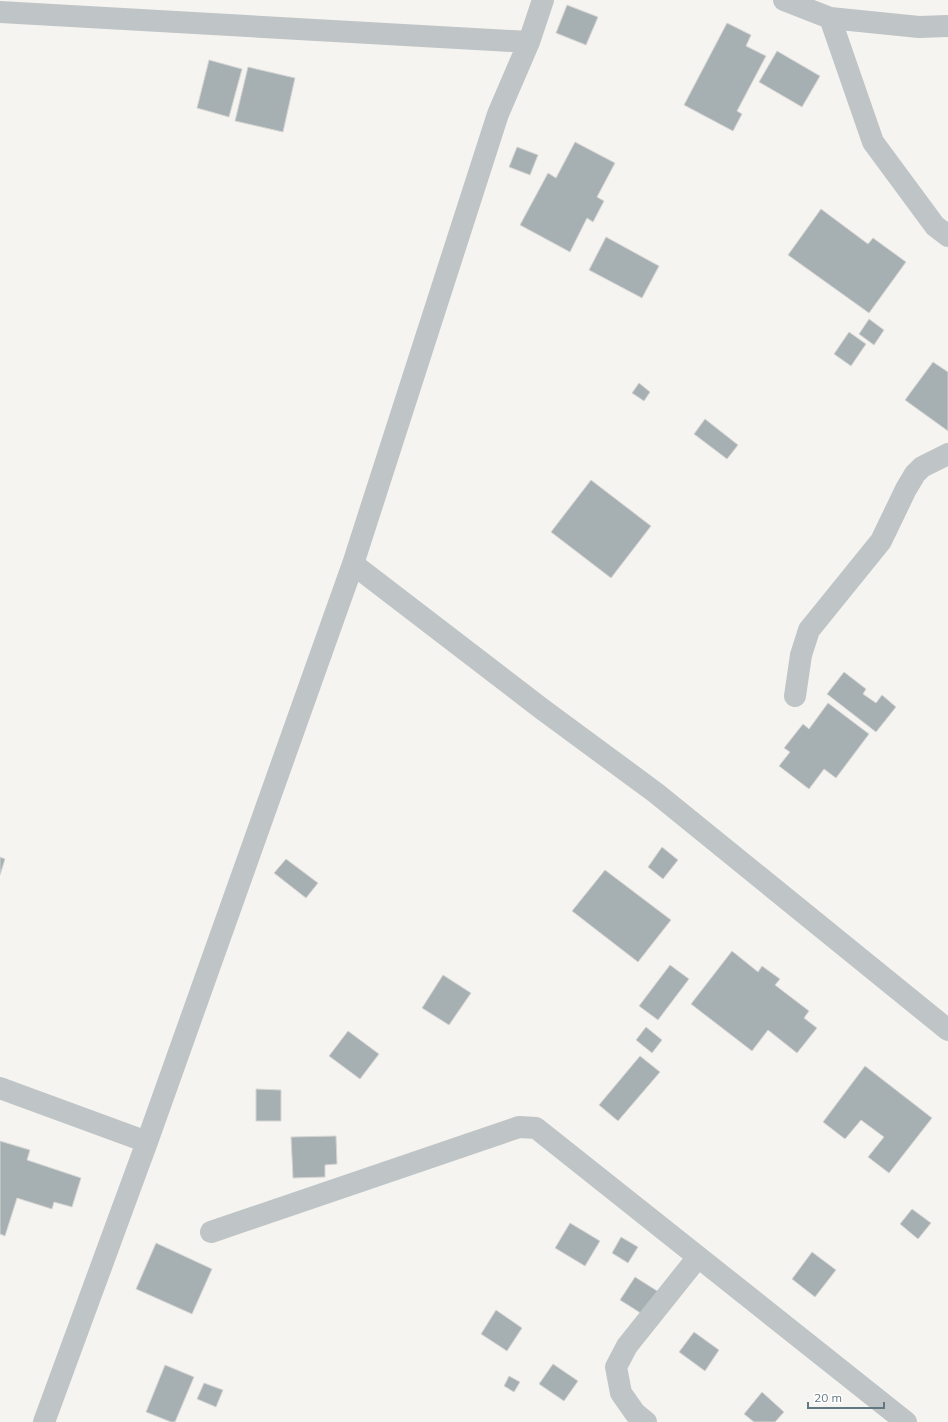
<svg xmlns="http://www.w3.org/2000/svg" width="948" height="1422" viewBox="0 0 948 1422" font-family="Mulish,sans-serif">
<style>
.building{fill:#a6b0b3;stroke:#d6d5d3}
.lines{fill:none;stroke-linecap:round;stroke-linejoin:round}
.street{stroke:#bfc4c6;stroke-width:22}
</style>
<rect width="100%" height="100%" fill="#f5f4f0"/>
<path class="building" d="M567,5L598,17L586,45L556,33Z
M727,23L751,35L746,46L766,56L737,111L742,114L733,131L684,105Z
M777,51L820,76L802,107L759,82Z
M209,60L242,69L229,117L197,108Z
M248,67L295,78L283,132L235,121Z
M575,142L615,163L597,197L604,201L593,222L587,218L570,252L520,225L548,173L556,178Z
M517,147L538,155L530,175L509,167Z
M821,209L868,244L873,238L906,262L869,313L788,255Z
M606,237L659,266L642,298L589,270Z
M869,319L884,330L874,345L859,334Z
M849,332L866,344L851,366L834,354Z
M933,362L948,372V431L905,400Z
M639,383L650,392L644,401L632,393Z
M705,419L738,445L727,459L694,434Z
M591,480L651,526L611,578L551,532Z
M844,672L866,689L863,694L876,703L882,695L896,707L876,732L827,694Z
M828,703L869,734L836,778L824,769L809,789L779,766L790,752L784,748L803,724L809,729Z
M662,847L678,860L663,879L648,867Z
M0,857L5,859L0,875Z
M286,859L318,883L306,898L274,873Z
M605,870L671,920L638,962L572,911Z
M732,951L758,972L762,966L780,979L775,985L809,1011L804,1018L817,1028L797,1053L768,1030L752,1051L691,1004Z
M670,965L689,979L658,1020L639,1006Z
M443,975L471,993L449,1025L422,1008Z
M646,1027L662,1040L652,1053L636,1040Z
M348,1031L379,1054L360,1079L329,1056Z
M640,1056L660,1072L618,1121L599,1105Z
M865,1066L932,1118L889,1173L868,1157L884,1137L861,1120L845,1139L823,1122Z
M256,1089L281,1090V1121H256Z
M336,1136L337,1164L325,1165V1177L293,1178L291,1137Z
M0,1141L30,1150L27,1160L81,1178L72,1207L54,1202L52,1209L17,1198L5,1236L0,1234Z
M912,1209L931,1223L918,1239L900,1224Z
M570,1223L600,1241L585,1266L555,1248Z
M621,1237L638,1247L628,1263L612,1253Z
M156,1243L212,1269L192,1314L136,1289Z
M812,1252L836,1270L815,1297L792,1279Z
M635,1277L662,1294L647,1317L620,1300Z
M496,1310L522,1328L507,1351L481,1334Z
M694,1332L719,1350L705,1371L679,1352Z
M553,1364L578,1381L564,1401L539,1384Z
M165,1365L194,1377L175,1422H171L146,1412Z
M509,1376L520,1382L514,1392L504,1386Z
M204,1383L223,1390L216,1407L197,1399Z
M762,1392L784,1412L775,1422H754L744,1414Z"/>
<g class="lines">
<path class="street" d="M784,0L830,18L919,27L948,26
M0,12L529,42
M830,18L873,142L935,226L948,236
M353,564L542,709L656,793L948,1030
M795,696L801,655L809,630L881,541L906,489L915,474L922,467L948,454
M0,1088L147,1142
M211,1232L519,1127L536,1128L906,1422
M44,1422L147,1142L353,564L498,114L529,42L543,0
M646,1422L635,1413L621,1393L616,1367L627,1346L698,1257"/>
</g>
<path d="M808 1402v6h76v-6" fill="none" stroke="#637982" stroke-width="2"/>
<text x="814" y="1402" font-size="12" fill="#637982" stroke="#ffffff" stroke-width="3" paint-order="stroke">20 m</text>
</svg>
